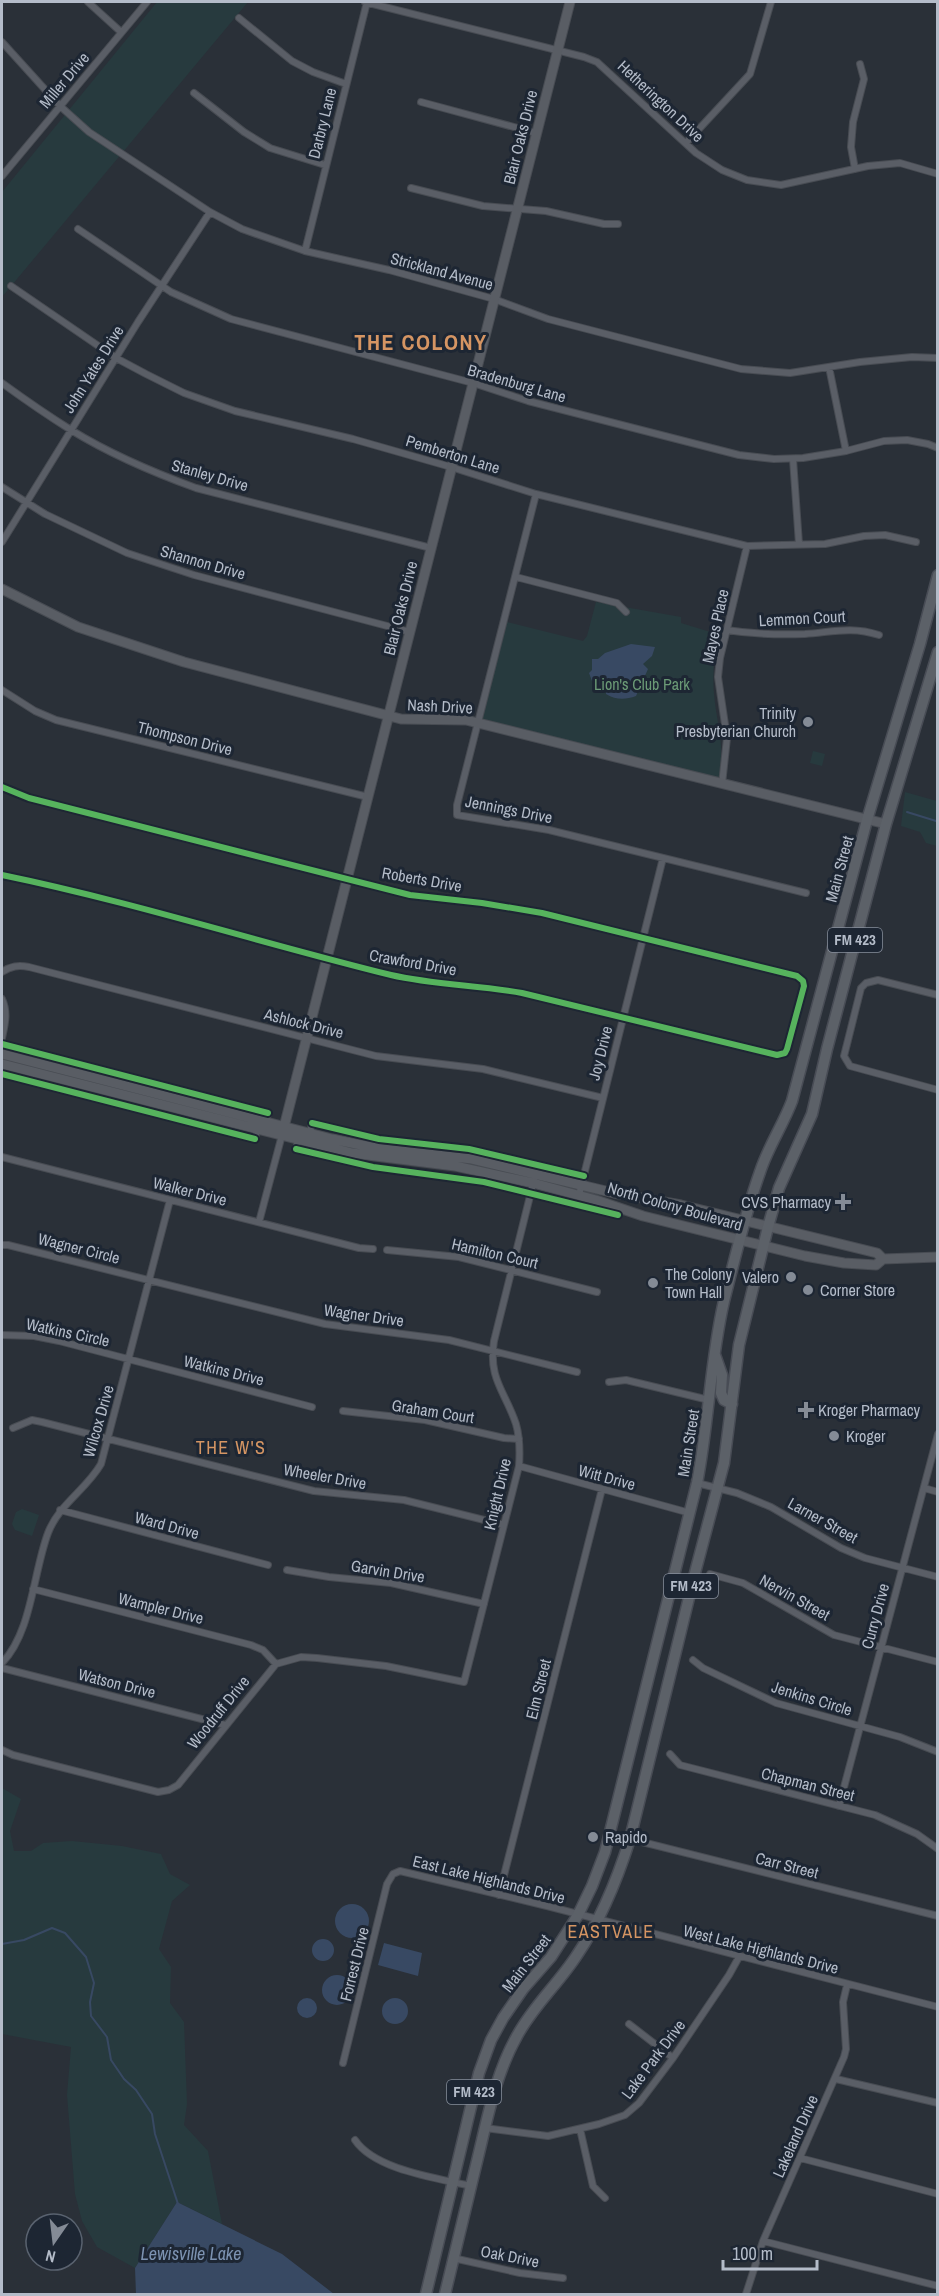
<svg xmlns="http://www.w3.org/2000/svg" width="939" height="2296" viewBox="0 0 939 2296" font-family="'Archivo Narrow',sans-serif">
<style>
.green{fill:#273a3e}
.water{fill:#384963}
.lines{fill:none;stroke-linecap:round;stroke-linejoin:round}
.stream{stroke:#384963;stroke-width:2}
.street-casing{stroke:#484c53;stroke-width:8}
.secondary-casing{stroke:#484c53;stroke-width:11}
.primary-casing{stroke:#484c55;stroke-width:13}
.street{stroke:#5a5e66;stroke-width:6}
.secondary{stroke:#595d64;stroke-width:9}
.primary{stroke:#5c6168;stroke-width:10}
.cycleway-casing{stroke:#1d2633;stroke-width:10}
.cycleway{stroke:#56b35d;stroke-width:6}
.poi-dot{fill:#848b96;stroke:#1d2633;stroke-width:2}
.labels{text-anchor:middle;stroke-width:6;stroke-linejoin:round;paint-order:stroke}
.shield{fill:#1d2633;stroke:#878f9c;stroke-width:1.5}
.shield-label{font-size:15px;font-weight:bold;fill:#b4bcc9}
.street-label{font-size:16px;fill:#b4bcc9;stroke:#1d2633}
.park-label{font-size:16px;fill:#6b9a76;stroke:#1d2633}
.poi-label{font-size:16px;fill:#b4bcc9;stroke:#1d2633;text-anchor:start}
.neighbourhood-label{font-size:18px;letter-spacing:1.5px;fill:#d59563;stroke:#1d2633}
.water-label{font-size:18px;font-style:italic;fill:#7c92b1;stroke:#1d2633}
.district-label{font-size:22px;font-weight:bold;letter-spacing:1.5px;fill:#d59563;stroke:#1d2633}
</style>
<rect width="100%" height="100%" fill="#2a3038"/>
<path class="green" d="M157,2H248L2,297V192Z
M596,602L681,617V623L717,634C715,653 712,674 714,694C717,727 725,742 719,777L714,778L483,719V715L507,622L583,641L587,636Z
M813,751L825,754L822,766L810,763Z
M905,792L937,801V846L926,843L920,832L901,826Z
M22,1509L39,1515L32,1536L15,1530L12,1524L16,1512Z
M2,1788L21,1799L10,1831L14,1851H31L43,1843L72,1841L122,1846L161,1854L170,1874L190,1885L172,1901L159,1949L171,1967L170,2003L184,2022L187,2104L184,2125L208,2151L222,2224L177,2202L135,2268L97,2247L82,2221L75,2194L67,2095L71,2047L2,2034Z"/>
<path class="water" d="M631,644L655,647L652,656L643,664L648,669L636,696C625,700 616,700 606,694V689L592,681L589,673L592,670V659H598L605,653Z
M335 1921a17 17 0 1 1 34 0a17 17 0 1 1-34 0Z
M312 1950a11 11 0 1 1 22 0a11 11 0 1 1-22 0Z
M384,1943L422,1953L418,1976L378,1965Z
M322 1990a15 15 0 1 1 30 0a15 15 0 1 1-30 0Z
M297 2008a10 10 0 1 1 20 0a10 10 0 1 1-20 0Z
M382 2011a13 13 0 1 1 26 0a13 13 0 1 1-26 0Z
M177,2202L282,2254L334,2294H136L135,2268Z"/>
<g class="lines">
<path class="stream" d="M907,812L936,821
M2,1944L24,1940L52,1928L65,1933L86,1957L94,1983L90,2002L91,2016L107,2037L111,2060L124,2079L136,2090L152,2114L155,2134L178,2204"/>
<defs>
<path id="street" d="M88,2L121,32
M365,2L584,57L597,62L696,153L722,170L747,180L781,185L868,166L900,163L938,174
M239,18L292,61L313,72L346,84
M2,42L60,106L89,132L210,212L242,229L305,251L389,270L494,299L548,319L741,369L790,373L860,362L912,357L938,358
M194,93L244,132L270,148L325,165
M421,102L536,133
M686,143L750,74L771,2
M855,169L851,147L853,122L864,79L860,64
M2,176L147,2
M411,188L483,206L546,211L604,224H618
M78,229L171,292L231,319L473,383L528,401L739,455L774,459L803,458L846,451L884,441L907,440L928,444L938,448
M305,251L367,2
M11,286L116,358L146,374L184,393L235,411L353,439L451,467L536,494L747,546L825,544L864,536L885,535L916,542
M829,367L846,451
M2,383C24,399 47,415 71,430C110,454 152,472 196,488L431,548
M793,459L799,544
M2,487L45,514L127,553L194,575L410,632
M536,494L457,805V815L549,830L806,893
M2,542L138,322L210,212
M516,577L617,603L626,612
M726,630C752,634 778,635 805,634C833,632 851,626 879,635
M2,690L35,711L56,720L368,797
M722,784L727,738L718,677L720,658L747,546
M2,787L29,798L410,895L482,903L542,913L797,976L803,981L804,986L787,1049L785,1053L777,1055L522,993C479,985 434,985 391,975C261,943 133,902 2,875
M2,972C11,966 18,965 29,967L376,1056L483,1069L603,1098
M938,995L878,980L866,983L861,988L844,1056L850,1066L938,1090
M2,999C8,1012 5,1024 2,1038
M2,1044L268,1113L266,1122
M2,1074L255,1139L257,1129
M310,1133L312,1123L379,1139L469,1149L584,1176
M298,1140L296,1149L373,1167L484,1182L618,1215L623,1210
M2,1157L359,1248L373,1249
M579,1195L663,858
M259,1222L282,1135
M2,1245H8L325,1324L449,1340L577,1372
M387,1250L459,1257L597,1292
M2,1335L34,1336L59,1341L312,1407
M609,1382L626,1380L709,1400
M343,1411L425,1420L504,1438L519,1439
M13,1428L32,1420L42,1422L314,1491L404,1500L504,1525
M519,1466L690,1513
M697,1483L737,1493L771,1507L841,1548L865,1558L938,1577
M924,1488L938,1492
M60,1510L268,1565
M287,1570L329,1577L391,1583L484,1604
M710,1574L743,1583L834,1635L938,1662
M33,1589L251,1645L263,1650L276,1664
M693,1660L703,1668L776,1703L900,1737L938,1752
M2,1663C32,1632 33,1573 48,1533C59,1504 86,1490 101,1464L170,1200
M2,1668L225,1725
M2,1750L13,1755L158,1792L169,1790L178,1785L276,1664L301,1657L317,1658L386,1666L464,1682L519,1466C520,1452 520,1438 516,1424C505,1391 488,1379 494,1341L534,1180
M670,1754L680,1765L875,1815L917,1834L938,1849
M839,1806L938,1434
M630,1839L938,1916
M499,1895L602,1489
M629,2024L673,2058
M343,2063L387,1884L393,1874L400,1871L547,1906L938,2007
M836,2079L938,2103
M485,2128L548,2136L599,2124L625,2115L639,2103L673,2058L729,1975L739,1957
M580,2129L593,2186L605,2198
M355,2140C375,2170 437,2178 471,2186
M800,2158L938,2194
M763,2241L938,2286
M453,2258L520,2273L563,2278
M746,2294L763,2241L844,2057L846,2049L843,2002L847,1985"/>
<path id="secondary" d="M2,589L78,627L184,662L401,719L466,720L886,824
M2,1054L332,1139L376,1148L472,1159L614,1193L681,1205L877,1253L883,1259
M2,1064L352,1153L455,1166L533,1183L596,1200L643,1216L805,1256L844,1263L876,1265L883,1259L938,1257
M282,1135L570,2"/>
<path id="primary" d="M715,1355L722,1375L721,1393L724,1400L732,1404
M426,2294L479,2073L491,2040L503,2018L523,1989L551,1957L578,1915L592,1886L605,1852L697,1483C709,1422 710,1361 724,1301C735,1258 745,1214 760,1172C768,1147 783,1125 792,1101L867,820L920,644L938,575
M445,2294C456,2249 467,2203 478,2157C488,2116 496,2073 517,2036C533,2006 559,1983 577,1955C601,1920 617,1880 630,1839L696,1569L724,1463L739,1345L768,1227L779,1188L812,1114L827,1049L886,824L938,652"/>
</defs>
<use href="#street" class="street-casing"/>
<use href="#secondary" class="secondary-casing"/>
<use href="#primary" class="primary-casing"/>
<use href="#street" class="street"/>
<use href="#secondary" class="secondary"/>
<use href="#primary" class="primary"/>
<defs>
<path id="cycleway" d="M2,787L29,798L410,895L482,903L542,913L797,976L803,981L804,986L787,1049L785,1053L777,1055L522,993C479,985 434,985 391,975C261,943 133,902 2,875
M2,1044L268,1113
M2,1074L255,1139
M312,1123L379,1139L469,1149L584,1176
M296,1149L373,1167L484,1182L618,1215"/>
</defs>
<use href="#cycleway" class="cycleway-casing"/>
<use href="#cycleway" class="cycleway"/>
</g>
<g class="poi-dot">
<circle cx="808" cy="722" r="6"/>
<path d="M840 1193h6v6h6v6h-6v6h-6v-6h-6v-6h6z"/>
<circle cx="791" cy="1277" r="6"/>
<circle cx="653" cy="1283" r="6"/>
<circle cx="808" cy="1290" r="6"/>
<path d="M803 1401h6v6h6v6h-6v6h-6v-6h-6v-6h6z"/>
<circle cx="834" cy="1436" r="6"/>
<circle cx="593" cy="1837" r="6"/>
</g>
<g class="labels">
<g class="shield">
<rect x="828" y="928" width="54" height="24" rx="4.5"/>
<rect x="664" y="1574" width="54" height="24" rx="4.5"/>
<rect x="447" y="2080" width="54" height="24" rx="4.5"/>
</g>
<g class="shield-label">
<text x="855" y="945">FM 423</text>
<text x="691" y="1591">FM 423</text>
<text x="474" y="2097">FM 423</text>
</g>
<g class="street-label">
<text transform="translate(64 80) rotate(-50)" y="6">Miller Drive</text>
<text transform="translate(661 101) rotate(43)" y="6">Hetherington Drive</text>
<text transform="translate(322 123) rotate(-76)" y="6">Darbry Lane</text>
<text transform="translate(520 137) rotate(-76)" y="6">Blair Oaks Drive</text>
<text transform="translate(442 271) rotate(15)" y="6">Strickland Avenue</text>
<text transform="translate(93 369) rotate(-58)" y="6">John Yates Drive</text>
<text transform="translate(517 383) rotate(16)" y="6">Bradenburg Lane</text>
<text transform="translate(453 454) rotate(17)" y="6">Pemberton Lane</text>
<text transform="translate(210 475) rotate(16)" y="6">Stanley Drive</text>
<text transform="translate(203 562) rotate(16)" y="6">Shannon Drive</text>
<text transform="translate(400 608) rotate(-76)" y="6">Blair Oaks Drive</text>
<text transform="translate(802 618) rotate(-3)" y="6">Lemmon Court</text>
<text transform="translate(715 626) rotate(-78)" y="6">Mayes Place</text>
<text transform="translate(440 706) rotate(3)" y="6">Nash Drive</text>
<text transform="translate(185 738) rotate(14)" y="6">Thompson Drive</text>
<text transform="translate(509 809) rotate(11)" y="6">Jennings Drive</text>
<text transform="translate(839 869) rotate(-75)" y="6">Main Street</text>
<text transform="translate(422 879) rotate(10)" y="6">Roberts Drive</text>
<text transform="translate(413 962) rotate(10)" y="6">Crawford Drive</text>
<text transform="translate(304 1023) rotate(14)" y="6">Ashlock Drive</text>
<text transform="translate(600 1053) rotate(-76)" y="6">Joy Drive</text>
<text transform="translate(190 1191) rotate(14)" y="6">Walker Drive</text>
<text transform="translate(675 1206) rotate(16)" y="6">North Colony Boulevard</text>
<text transform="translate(79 1248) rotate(14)" y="6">Wagner Circle</text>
<text transform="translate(495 1253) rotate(13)" y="6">Hamilton Court</text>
<text transform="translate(364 1315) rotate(8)" y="6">Wagner Drive</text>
<text transform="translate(68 1332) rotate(12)" y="6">Watkins Circle</text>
<text transform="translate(224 1370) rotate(14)" y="6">Watkins Drive</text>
<text transform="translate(433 1411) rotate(9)" y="6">Graham Court</text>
<text transform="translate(98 1421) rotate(-74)" y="6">Wilcox Drive</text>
<text transform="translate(688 1443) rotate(-81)" y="6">Main Street</text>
<text transform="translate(325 1476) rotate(10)" y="6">Wheeler Drive</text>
<text transform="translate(607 1477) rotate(15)" y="6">Witt Drive</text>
<text transform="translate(497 1494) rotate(-77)" y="6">Knight Drive</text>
<text transform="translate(823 1520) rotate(29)" y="6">Larner Street</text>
<text transform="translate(167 1525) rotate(15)" y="6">Ward Drive</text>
<text transform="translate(388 1571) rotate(9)" y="6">Garvin Drive</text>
<text transform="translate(795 1597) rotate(29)" y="6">Nervin Street</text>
<text transform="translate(161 1608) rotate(14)" y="6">Wampler Drive</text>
<text transform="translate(875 1616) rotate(-75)" y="6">Curry Drive</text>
<text transform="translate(117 1683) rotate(14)" y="6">Watson Drive</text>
<text transform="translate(538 1689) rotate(-76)" y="6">Elm Street</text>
<text transform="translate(812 1698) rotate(17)" y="6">Jenkins Circle</text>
<text transform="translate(218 1712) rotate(-51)" y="6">Woodruff Drive</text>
<text transform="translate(808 1784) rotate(14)" y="6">Chapman Street</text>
<text transform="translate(787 1865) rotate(14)" y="6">Carr Street</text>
<text transform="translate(489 1879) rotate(14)" y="6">East Lake Highlands Drive</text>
<text transform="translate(761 1949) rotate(14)" y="6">West Lake Highlands Drive</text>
<text transform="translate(526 1963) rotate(-52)" y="6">Main Street</text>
<text transform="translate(354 1964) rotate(-76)" y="6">Forrest Drive</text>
<text transform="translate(653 2059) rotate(-53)" y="6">Lake Park Drive</text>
<text transform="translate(795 2136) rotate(-66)" y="6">Lakeland Drive</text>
<text transform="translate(510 2256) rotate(11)" y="6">Oak Drive</text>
</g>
<g class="park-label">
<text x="642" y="690">Lion's Club Park</text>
</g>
<g class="poi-label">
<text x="796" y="719" text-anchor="end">Trinity<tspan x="796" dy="18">Presbyterian Church</tspan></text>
<text x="831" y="1208" text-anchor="end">CVS Pharmacy</text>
<text x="665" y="1280">The Colony<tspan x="665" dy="18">Town Hall</tspan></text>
<text x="779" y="1283" text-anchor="end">Valero</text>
<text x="820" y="1296">Corner Store</text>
<text x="818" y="1416">Kroger Pharmacy</text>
<text x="846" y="1442">Kroger</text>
<text x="605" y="1843">Rapido</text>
</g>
<g class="neighbourhood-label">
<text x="231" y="1454">THE W'S</text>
<text x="611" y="1938">EASTVALE</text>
</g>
<g class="water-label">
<text x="191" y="2260">Lewisville Lake</text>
</g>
<g class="district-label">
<text x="421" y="350">THE COLONY</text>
</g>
</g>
<rect width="939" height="2296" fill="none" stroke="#b4bcc9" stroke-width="6"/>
<g transform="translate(54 2242) rotate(194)"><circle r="28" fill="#1d2633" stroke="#59626f" stroke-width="1.5"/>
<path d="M0-4.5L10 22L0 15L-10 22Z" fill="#848b96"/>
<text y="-9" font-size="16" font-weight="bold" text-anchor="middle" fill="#b4bcc9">N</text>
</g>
<path d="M723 2260v9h94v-9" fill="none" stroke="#b4bcc9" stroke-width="3"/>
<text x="732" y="2260" font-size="18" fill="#b4bcc9" stroke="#1d2633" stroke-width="4.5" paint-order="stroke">100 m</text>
</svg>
